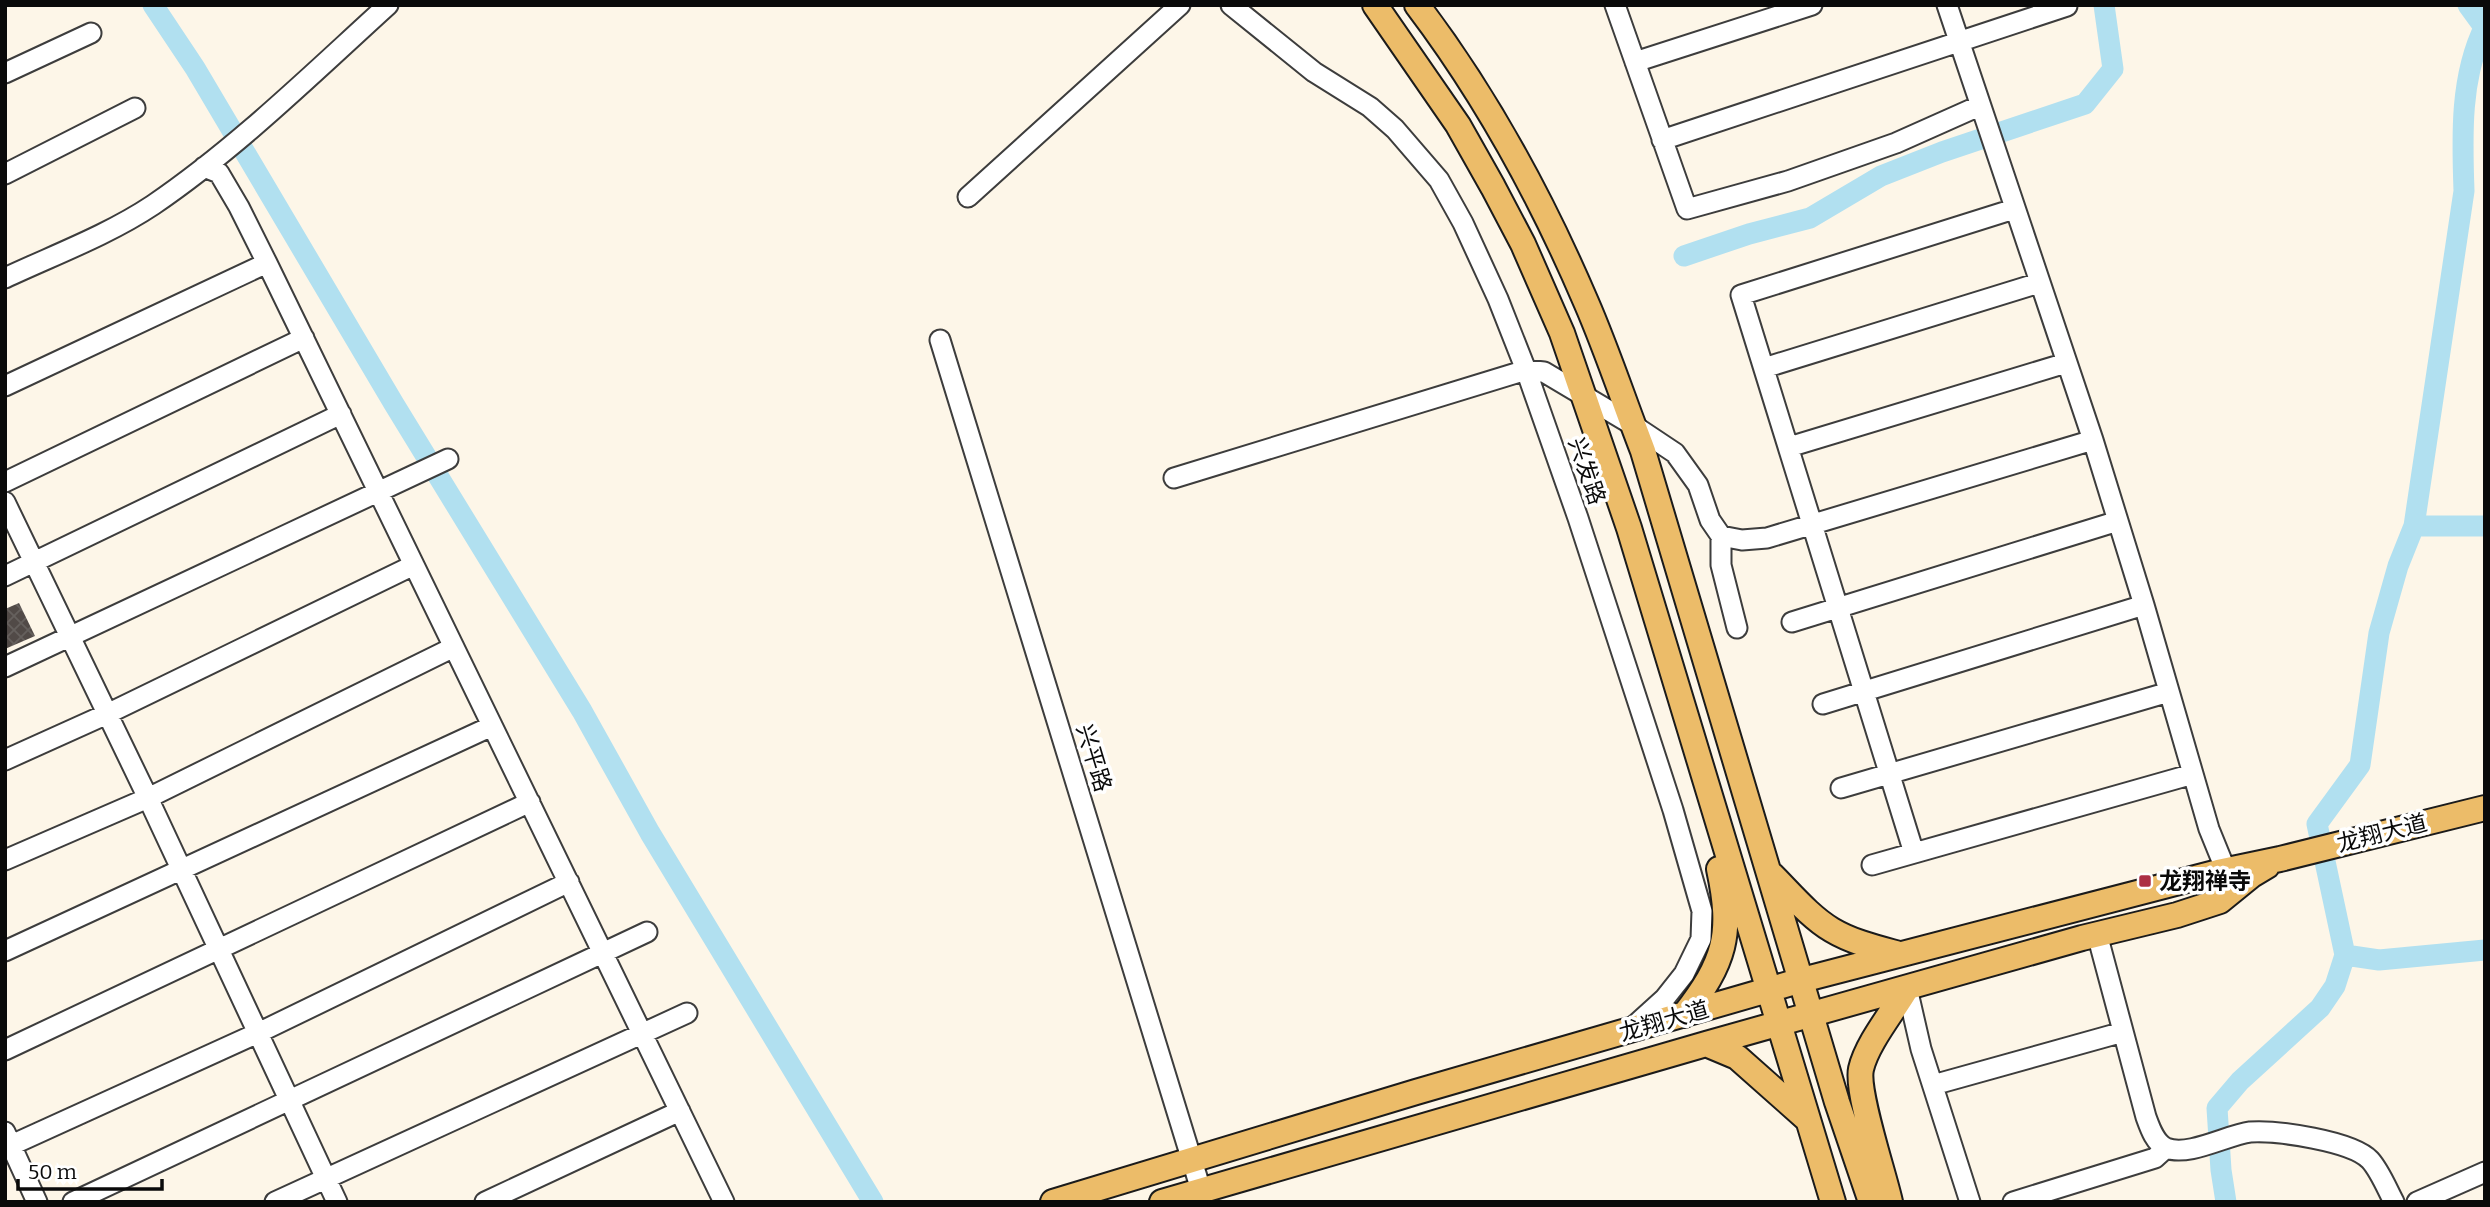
<svg xmlns="http://www.w3.org/2000/svg" width="2490" height="1207" viewBox="0 0 2490 1207" font-family="Bitter,'Noto Sans SC',serif">
<style>
.lines{fill:none;stroke-linecap:round;stroke-linejoin:round}
.canal{stroke:#b1e0f0;stroke-width:21}
.building{fill:url(#building-cross-hatch)}
.minor-casing{stroke:#3d3d3d;stroke-width:23}
.major-casing{stroke:#1b1b1b;stroke-width:28}
.minor{stroke:#fff;stroke-width:19}
.major{stroke:#ecbc69;stroke-width:24}
.poi-dot{fill:#ac2f44;stroke:#fff;stroke-width:2.5}
.labels{text-anchor:middle;stroke-width:7;stroke-linejoin:round;paint-order:stroke}
.street-label{font-size:23px;fill:#0a0a0a;stroke:#fff}
.poi-label{font-size:23px;font-weight:bold;fill:#0a0a0a;stroke:#fff;text-anchor:start}
</style>
<defs>
<pattern id="building-cross-hatch" width="8" height="8" patternUnits="userSpaceOnUse" patternTransform="scale(1.75)"><rect width="8" height="8" fill="#514a47"/><path d="M0 0l8 8M0 8l8-8" fill="none" stroke="#65605d"/></pattern>
</defs>
<rect width="100%" height="100%" fill="#fdf6e8"/>
<g class="lines">
<path class="canal" d="M153,5L195,68L394,404L582,711L650,833L873,1202
M2468,5L2484,27
M1684,256L1749,234L1810,218L1881,176L1942,152L2085,104L2113,69L2104,5
M2414,526H2485
M2345,955L2379,960L2485,950
M2226,1202L2221,1170L2217,1108L2240,1081L2320,1008L2335,986L2345,955L2317,824L2360,765L2379,633L2398,566L2414,526L2464,191C2462,136 2460,76 2485,26"/>
</g>
<path class="building" d="M19,603L35,636L5,649V609Z"/>
<g class="lines">
<defs>
<path id="minor" d="M1231,5L1314,72L1370,107L1395,129L1439,180L1463,223L1498,299L1526,370L1578,518L1673,810L1702,911L1701,939L1684,974L1665,998L1633,1027
M1615,5L1687,209L1788,181L1896,143L1979,106
M1947,5L2093,440L2144,605L2209,829L2231,883
M1635,62L1812,5
M5,73L91,33
M1662,140L2067,6
M204,167L219,173L239,207L267,263L724,1202
M5,174L135,108
M968,197L1180,5
M5,278C54,255 108,235 153,205C238,147 312,74 388,5
M940,340L1201,1190
M1764,368L2039,283
M5,386L267,263
M1789,447L2066,363
M1174,478L1526,370L1544,372L1633,425L1675,453L1698,485L1710,520L1721,536L1742,540L1767,538L2093,440
M5,482L304,338
M5,502L148,798L337,1202
M1721,536V565L1737,628
M5,576L341,414
M1792,622L2118,521
M5,667L448,459
M1823,704L2144,605
M5,760L107,714L414,565
M1841,788L2169,692
M1914,853L1741,295L2014,209
M5,860L148,798L454,647
M1872,865L2193,774
M2097,934L2146,1117C2150,1128 2155,1143 2166,1148C2189,1157 2227,1135 2250,1132C2276,1130 2352,1141 2370,1160C2380,1171 2387,1189 2394,1202
M5,951L492,726
M1907,988L1921,1049L1970,1202
M5,1050L530,802
M1933,1085L2123,1032
M5,1132L37,1202
M5,1148L258,1033L569,882
M73,1202L647,932
M275,1202L687,1013
M485,1202L680,1111
M2013,1202L2155,1158L2166,1148
M2417,1202L2485,1172"/>
<path id="major" d="M1375,5L1458,125L1493,187L1523,244L1562,333L1629,528L1833,1202
M1417,5C1486,96 1541,197 1586,302C1607,350 1624,402 1643,451L1837,1102L1871,1202
M1772,875C1791,894 1810,917 1832,930C1852,942 1877,948 1899,954
M1684,1015C1725,962 1733,935 1719,869
M1706,1044L1737,1057L1808,1120
M1053,1202L1416,1092L1802,980L2218,872L2280,859L2485,808
M1162,1202L1706,1044L2082,938L2177,915L2220,901L2252,875L2267,866
M1890,1202C1884,1174 1856,1092 1861,1069C1867,1043 1893,1012 1907,988"/>
</defs>
<use href="#minor" class="minor-casing"/>
<use href="#major" class="major-casing"/>
<use href="#minor" class="minor"/>
<use href="#major" class="major"/>
</g>
<rect class="poi-dot" x="2138" y="874" width="14" height="14" rx="3.5"/>
<g class="labels">
<g class="street-label">
<text transform="translate(1587 471) rotate(71)" y="8">兴发路</text>
<text transform="translate(1094 758) rotate(73)" y="8">兴平路</text>
<text transform="translate(2382 833) rotate(-14)" y="8">龙翔大道</text>
<text transform="translate(1664 1021) rotate(-16)" y="8">龙翔大道</text>
</g>
<g class="poi-label">
<text x="2159" y="889">龙翔禅寺</text>
</g>
</g>
<rect width="2490" height="1207" fill="none" stroke="#0a0a0a" stroke-width="14"/>
<path d="M18 1179v10h144v-10" fill="none" stroke="#0a0a0a" stroke-width="3.5"/>
<text x="28" y="1179" font-size="21" fill="#0a0a0a" stroke="#ffffff" stroke-width="5" paint-order="stroke">50 m</text>
</svg>
